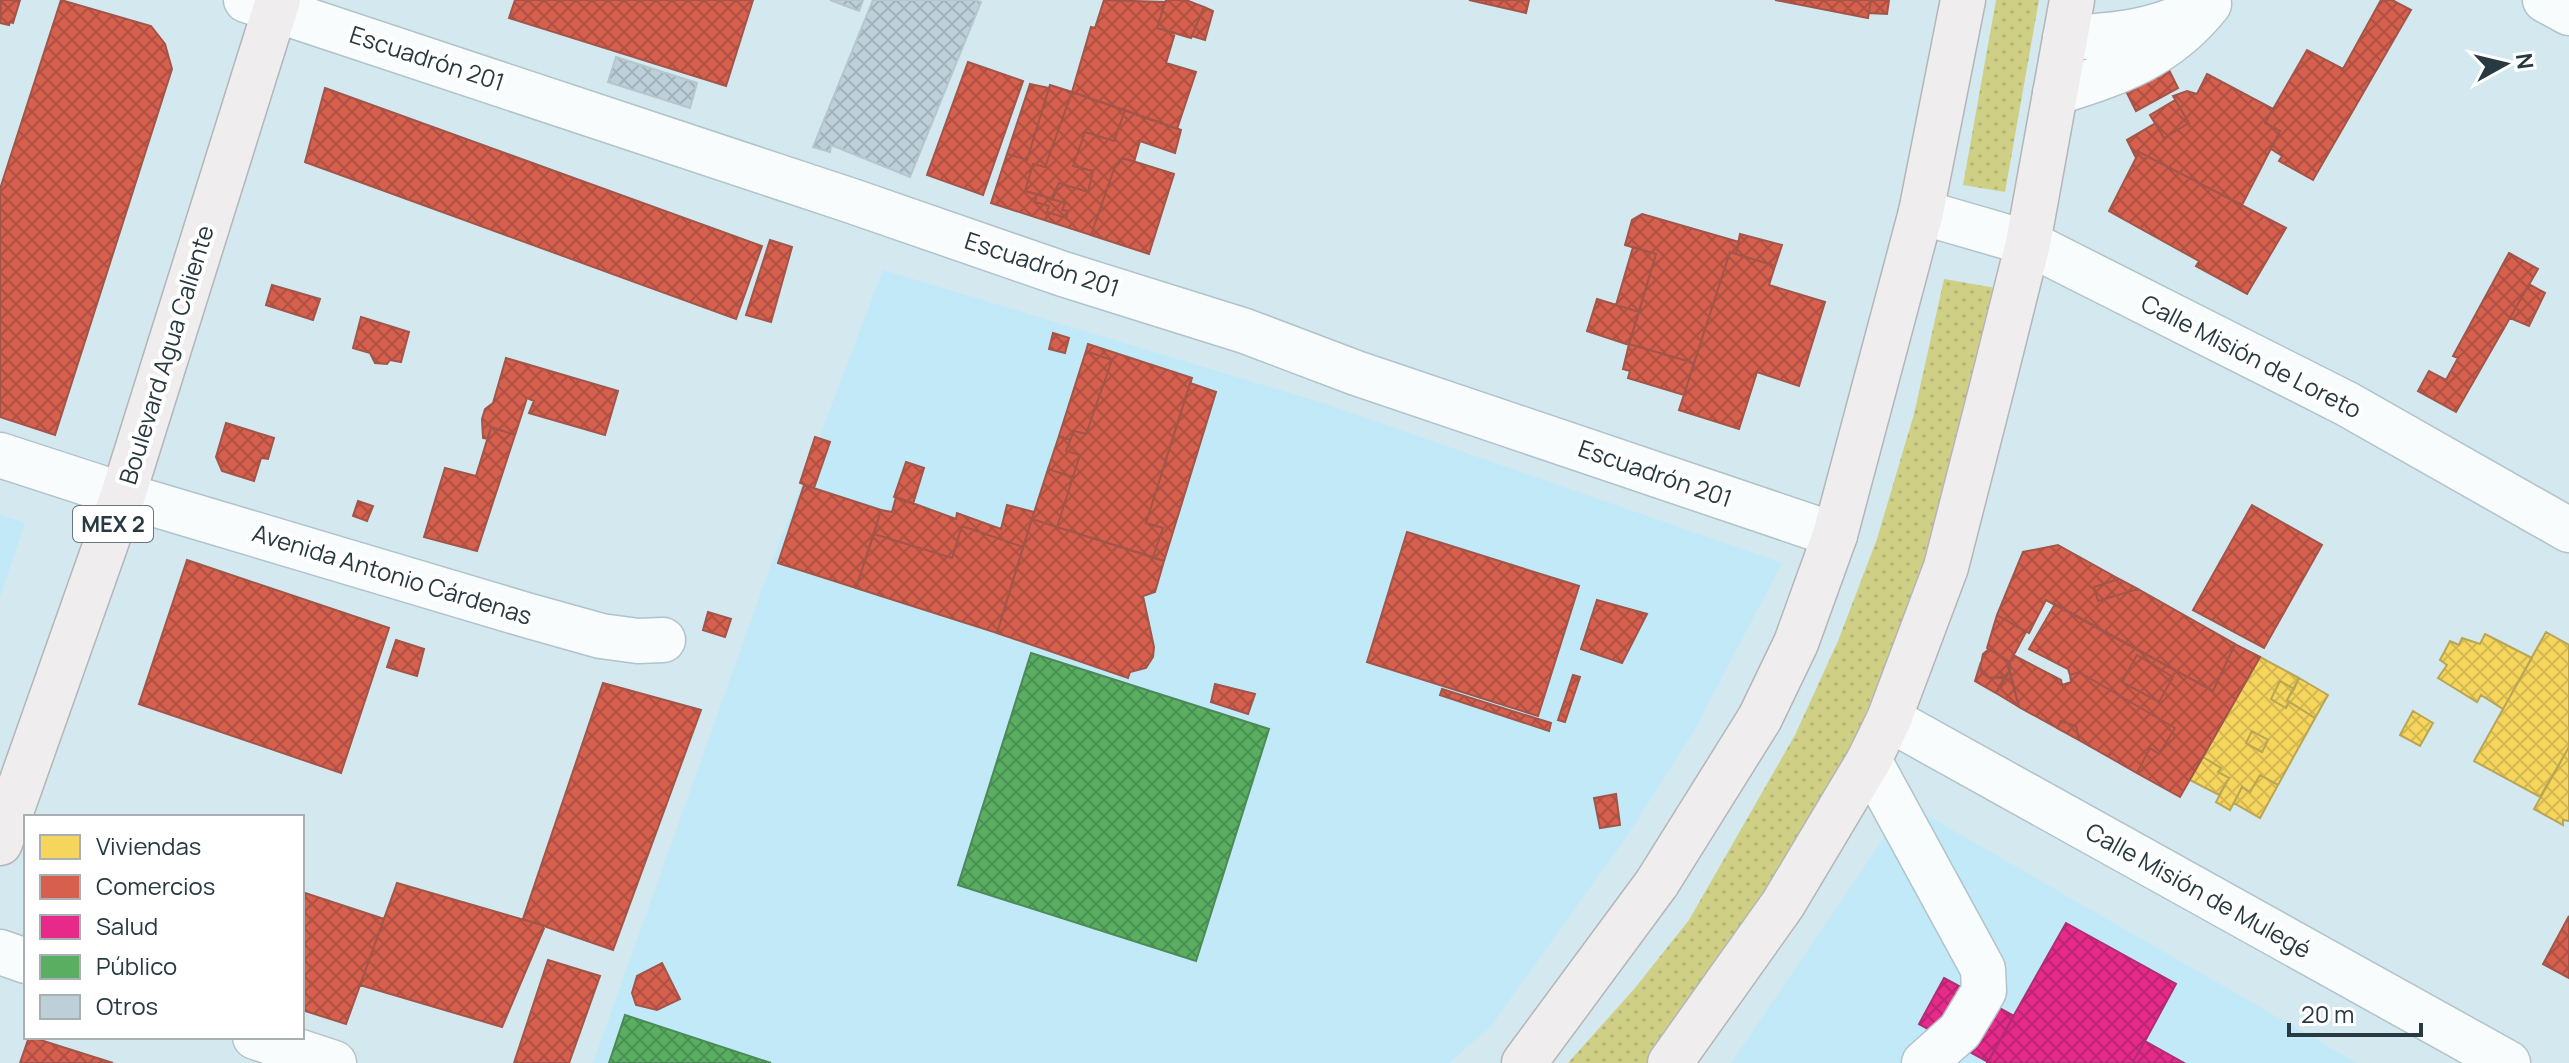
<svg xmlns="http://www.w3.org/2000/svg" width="2569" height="1063" viewBox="0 0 2569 1063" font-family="Manrope,sans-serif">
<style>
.built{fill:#c1e9f8}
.grass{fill:url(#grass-dots)}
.homes{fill:url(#homes-cross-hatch);stroke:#b8a654;stroke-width:2;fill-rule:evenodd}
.shops{fill:url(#shops-cross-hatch);stroke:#a25549;stroke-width:2;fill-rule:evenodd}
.health{fill:url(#health-cross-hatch);stroke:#ae2e74;stroke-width:2}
.public{fill:url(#public-cross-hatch);stroke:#4b8b57;stroke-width:2}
.building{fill:url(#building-cross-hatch);stroke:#b6c6ce;stroke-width:2}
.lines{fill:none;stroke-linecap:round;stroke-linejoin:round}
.minor-casing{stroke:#b1c3ca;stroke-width:47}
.major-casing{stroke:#b4b5b6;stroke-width:47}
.minor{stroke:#f9fcfd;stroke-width:44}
.major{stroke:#efeded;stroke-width:44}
.labels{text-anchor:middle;stroke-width:8;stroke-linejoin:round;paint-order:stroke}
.shield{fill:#fff;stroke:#68757a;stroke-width:2}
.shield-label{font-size:22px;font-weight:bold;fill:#283a41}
.street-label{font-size:24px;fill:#283a41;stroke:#fff}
</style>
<defs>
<pattern id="grass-dots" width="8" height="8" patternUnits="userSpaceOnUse" patternTransform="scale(2)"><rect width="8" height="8" fill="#cfd086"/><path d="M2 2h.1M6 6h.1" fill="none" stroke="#b2b375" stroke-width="1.8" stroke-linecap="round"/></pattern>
<pattern id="homes-cross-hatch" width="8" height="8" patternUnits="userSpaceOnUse" patternTransform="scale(2)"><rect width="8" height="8" fill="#f6d55c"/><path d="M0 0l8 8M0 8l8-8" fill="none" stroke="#d3b851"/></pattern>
<pattern id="shops-cross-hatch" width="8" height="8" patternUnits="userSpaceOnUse" patternTransform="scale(2)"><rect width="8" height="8" fill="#d6604d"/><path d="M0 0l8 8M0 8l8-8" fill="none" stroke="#ae5042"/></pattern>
<pattern id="health-cross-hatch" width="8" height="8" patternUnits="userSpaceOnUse" patternTransform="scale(2)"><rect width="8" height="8" fill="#e7298a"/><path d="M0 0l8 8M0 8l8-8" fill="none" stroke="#bb2472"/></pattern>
<pattern id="public-cross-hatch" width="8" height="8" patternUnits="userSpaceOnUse" patternTransform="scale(2)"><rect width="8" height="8" fill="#5aae61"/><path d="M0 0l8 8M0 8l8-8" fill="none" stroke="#4a8f52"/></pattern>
<pattern id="building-cross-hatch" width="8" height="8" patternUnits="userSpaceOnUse" patternTransform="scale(2)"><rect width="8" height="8" fill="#bdcfd8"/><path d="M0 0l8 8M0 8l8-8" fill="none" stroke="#a2b2bb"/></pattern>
</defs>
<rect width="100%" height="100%" fill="#d4e8f0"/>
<path class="built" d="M883,270L1326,404L1782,563L1695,729L1629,833L1491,1026L1449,1063H593L769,570Z
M0,515L25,523L0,597Z
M1907,804L2357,1063H1731Z"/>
<path class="grass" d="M1996,0H2039L2005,192L1963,185Z
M1944,279L1996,288L1928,565L1850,764L1671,1037L1647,1063H1568L1635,988L1689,920L1795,735L1838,641L1877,539L1914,414Z"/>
<path class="homes" d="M2546,632L2569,645V747L2540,797L2474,761Z
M2485,634L2532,658L2503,709L2481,695L2477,702L2438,678L2447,665L2440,660L2450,641L2459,645L2462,638L2480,644Z
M2260,657L2299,678L2294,689L2280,681L2271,699L2286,708L2289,702L2315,718L2278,785L2260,775L2250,792L2242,787L2230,810L2216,802L2229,778L2218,772L2221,768L2203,757ZM2252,731L2268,740L2262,752L2246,743Z
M2299,678L2328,695L2315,718L2287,700Z
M2280,681L2294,689L2287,700L2289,702L2286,708L2271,699Z
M2413,711L2433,723L2420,746L2400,735Z
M2252,731L2268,740L2262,752L2246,743Z
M2569,747V821L2563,820V825L2534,809Z
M2203,757L2221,768L2218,772L2229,778L2219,795L2190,780Z
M2260,775L2278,785L2260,818L2234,803L2242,787L2250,792Z"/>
<path class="shops" d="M1,0H20L13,23L10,22L9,25L0,23Z
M61,0L151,26L165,44L172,69L55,435L0,417V189Z
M515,0H753L726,86L509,18Z
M1104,0L1165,2L1157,28L1175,33L1166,63L1196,72L1177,129L1072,92L1091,27L1095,28Z
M1166,0H1186L1204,7L1191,38L1157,28Z
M1469,0H1529L1526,13Z
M1775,0H1871L1868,18Z
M1871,0H1889L1887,14L1869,13Z
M2381,0H2392L2411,10L2313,180L2279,161L2282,156L2271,149L2280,131L2265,123L2307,50L2343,69Z
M1204,7L1213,11L1205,40L1192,36Z
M2163,58L2178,88L2136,111L2125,89Z
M968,62L1023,81L983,195L927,175Z
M2207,74L2273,109L2265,123L2280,131L2242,205L2139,152L2136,158L2127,140L2156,123L2164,138L2189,123L2173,96L2187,91L2197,94Z
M1030,84L1049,88L1027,160L1007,154Z
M1050,85L1072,92L1045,167L1033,164L1025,191L1037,194L1035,202L1049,206L1047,212L1066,218L1068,211L1062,210L1065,203L1051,199L1059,183L1088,192L1093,171L1073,166L1085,132L1114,141L1125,110L1181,130L1175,153L1140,141L1134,162L1123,158L1114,169L1091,235L991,203L1007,154L1027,160Z
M325,88L762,246L736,319L305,162Z
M1072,92L1125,110L1114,141L1085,132L1073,166L1093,171L1088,192L1059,183L1053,199L1025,191L1033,164L1045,167Z
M2175,100L2189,123L2164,138L2150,115Z
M2139,152L2286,228L2247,294L2196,266L2199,261L2109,211Z
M1123,158L1174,174L1149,254L1091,235L1114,169Z
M1037,194L1065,203L1062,210L1068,211L1066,218L1047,212L1049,206L1035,202Z
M1642,214L1739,242L1736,254L1730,252L1694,363L1629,344L1656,254L1625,245L1632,220Z
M1740,234L1782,245L1775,266L1736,254Z
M770,240L792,247L771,322L746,315Z
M1633,247L1656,254L1639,312L1616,305Z
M1730,252L1775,266L1769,285L1825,302L1799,386L1757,372L1739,429L1679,410Z
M2509,253L2538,269L2456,412L2418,391L2429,371L2446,380L2458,358L2453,356Z
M2529,284L2545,293L2529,326L2510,318Z
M272,285L320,299L313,320L266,305Z
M1597,299L1639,312L1629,345L1587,331Z
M361,317L409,332L401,362L390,360L387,364L375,363L370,353L353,348Z
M1053,333L1069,338L1065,353L1049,349Z
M1088,344L1192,378L1146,523L1163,528L1153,557L1057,527L1080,455L1066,451L1074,431L1086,434L1112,360L1086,351Z
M1629,344L1694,363L1684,395L1628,378L1630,371L1623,369Z
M1086,351L1112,360L1086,434L1074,431L1070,440L1059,436Z
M506,358L618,391L605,435L529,413L534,401L527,398L515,435L491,427L488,439L483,438L482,419L485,409L493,403Z
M1190,383L1216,392L1164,561L1153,557L1163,528L1146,523Z
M226,423L274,438L268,459L261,458L254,481L222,471L216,457Z
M491,427L515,435L477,551L424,537L445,468L476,476Z
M1059,436L1070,440L1066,451L1080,455L1073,477L1048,469Z
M815,437L830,442L814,488L800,483Z
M906,462L924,468L913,504L894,497Z
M1048,469L1073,477L1057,527L1032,519Z
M804,485L881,510L856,588L778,563Z
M896,497L956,519L957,513L1001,529L1007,505L1034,512L1023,547L962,526L952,558L874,534L881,510L892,512Z
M358,501L373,506L367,521L353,516Z
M2252,505L2322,545L2264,648L2193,610Z
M1032,519L1164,561L1155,592L1143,596L1154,647L1153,657L1146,668L1130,672L1128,678L997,633Z
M962,526L1023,547L997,633L856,588L874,534L952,558Z
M1407,532L1579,586L1538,716L1367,662Z
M2058,545L2119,579L2094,587L2098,601L2138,589L2235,644L2213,691L2046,600L2029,633L1997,615L2023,552Z
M187,560L389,628L341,773L139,704Z
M2119,579L2138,589L2098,601L2094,587Z
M1597,600L1647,614L1622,663L1581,649Z
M2055,604L2213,691L2235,644L2260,657L2180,797L2137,773L2150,748L2159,754L2175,728L2079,672L2070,675L2068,669L2029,649ZM2137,655L2173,677L2159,702L2122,682Z
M708,612L731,619L725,637L703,630Z
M1997,615L2026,632L2010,662L1987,648Z
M396,640L424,649L417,676L387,667Z
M1989,649L2010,662V671L2002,678H1989L1980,669L1983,654Z
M2013,655L2061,680L2062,685L2071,682L2070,675L2079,672L2175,728L2159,754L2150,748L2137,773L2079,740L2076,726L2061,721L2057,728L2019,707L2008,667Z
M2137,655L2173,677L2159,702L2122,682Z
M1980,665L1982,673L1989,678L2005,676L1996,693L1975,681Z
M2010,671L2019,707L1996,693Z
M1573,675L1580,677L1565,722L1558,720Z
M603,683L701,710L613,950L523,919Z
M1215,684L1255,694L1248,714L1211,702Z
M1442,689L1551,723L1549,731L1440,695Z
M2061,721L2076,726L2079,740L2057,728Z
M1616,794L1620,825L1600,828L1594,798Z
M397,883L545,926L502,1027L360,985Z
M302,892L384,919L346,1024L302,1010Z
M2569,916V978L2543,964Z
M548,960L600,976L569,1063H514Z
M662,963L680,999L657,1010L636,1005L632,993L637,976Z
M29,1037H31L113,1063H20Z"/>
<path class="health" d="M2066,923L2176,984L2145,1041L2132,1063H1987Z
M1944,978L2014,1016L1988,1062L1919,1024Z
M2145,1041L2184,1063H2132Z"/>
<path class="public" d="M1031,653L1269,729L1196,961L958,885Z
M625,1015L771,1063H609Z"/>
<path class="building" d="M830,0H863L859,11Z
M873,0H974L981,2L910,177L831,145L830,152L813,147Z
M616,57L697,83L690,108L608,82Z"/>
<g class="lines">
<defs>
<path id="minor" d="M246,0L852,201L1063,274L1245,331L1356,373L1835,535
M2545,0L2569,13
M2065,38C2108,36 2147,33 2186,15
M2055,93C2118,73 2167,57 2209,4
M1921,212L2028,243L2347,404L2569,530
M0,455L123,495L526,615L601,636L638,641L663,640
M1889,719L2508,1063
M1869,760L1983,969L1984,991L1960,1031L1924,1063
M0,952L26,961
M255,1037L334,1063"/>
<path id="major" d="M0,843L123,495L278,0
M1524,1063L1657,883L1760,718L1796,643L1835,535L1921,212L1963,0
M1670,1063L1783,904L1869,760L1889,719L1946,567L1992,387L2028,243L2072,0"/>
</defs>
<use href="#minor" class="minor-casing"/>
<use href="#major" class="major-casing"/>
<use href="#minor" class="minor"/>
<use href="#major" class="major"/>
</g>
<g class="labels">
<rect class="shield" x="73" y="506" width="80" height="36" rx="6"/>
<g class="shield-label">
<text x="113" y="532">MEX 2</text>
</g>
<g class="street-label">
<text transform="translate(427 59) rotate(18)" y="8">Escuadrón 201</text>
<text transform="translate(1042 265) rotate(18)" y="8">Escuadrón 201</text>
<text transform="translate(167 355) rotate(-73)" y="8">Boulevard Agua Caliente</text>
<text transform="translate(2251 357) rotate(27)" y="8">Calle Misión de Loreto</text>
<text transform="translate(1655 474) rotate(19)" y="8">Escuadrón 201</text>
<text transform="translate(392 575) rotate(17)" y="8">Avenida Antonio Cárdenas</text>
<text transform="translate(2198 891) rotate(29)" y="8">Calle Misión de Mulegé</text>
</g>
</g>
<rect x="24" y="815" width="280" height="224" fill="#ffffff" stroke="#a9b0b3" stroke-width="2"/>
<rect x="40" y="835" width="40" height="24" fill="#f6d55c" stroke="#a9b0b3" stroke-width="2"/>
<text x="96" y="855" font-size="24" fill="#283a41">Viviendas</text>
<rect x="40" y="875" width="40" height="24" fill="#d6604d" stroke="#a9b0b3" stroke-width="2"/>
<text x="96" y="895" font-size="24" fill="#283a41">Comercios</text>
<rect x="40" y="915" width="40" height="24" fill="#e7298a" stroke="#a9b0b3" stroke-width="2"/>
<text x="96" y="935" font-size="24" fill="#283a41">Salud</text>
<rect x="40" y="955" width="40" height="24" fill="#5aae61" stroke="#a9b0b3" stroke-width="2"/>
<text x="96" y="975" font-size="24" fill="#283a41">Público</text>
<rect x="40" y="995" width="40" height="24" fill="#bdcfd8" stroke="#a9b0b3" stroke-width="2"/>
<text x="96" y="1015" font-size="24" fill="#283a41">Otros</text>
<g transform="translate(2505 64) rotate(82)" stroke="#ffffff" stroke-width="6" paint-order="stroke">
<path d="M0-6L14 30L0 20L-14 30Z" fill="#283a41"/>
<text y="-12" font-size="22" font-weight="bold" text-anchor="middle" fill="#283a41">N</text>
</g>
<path d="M2289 1023v12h132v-12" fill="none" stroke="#283a41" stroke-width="4"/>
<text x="2301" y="1023" font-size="24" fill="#283a41" stroke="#ffffff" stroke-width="6" paint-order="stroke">20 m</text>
</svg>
